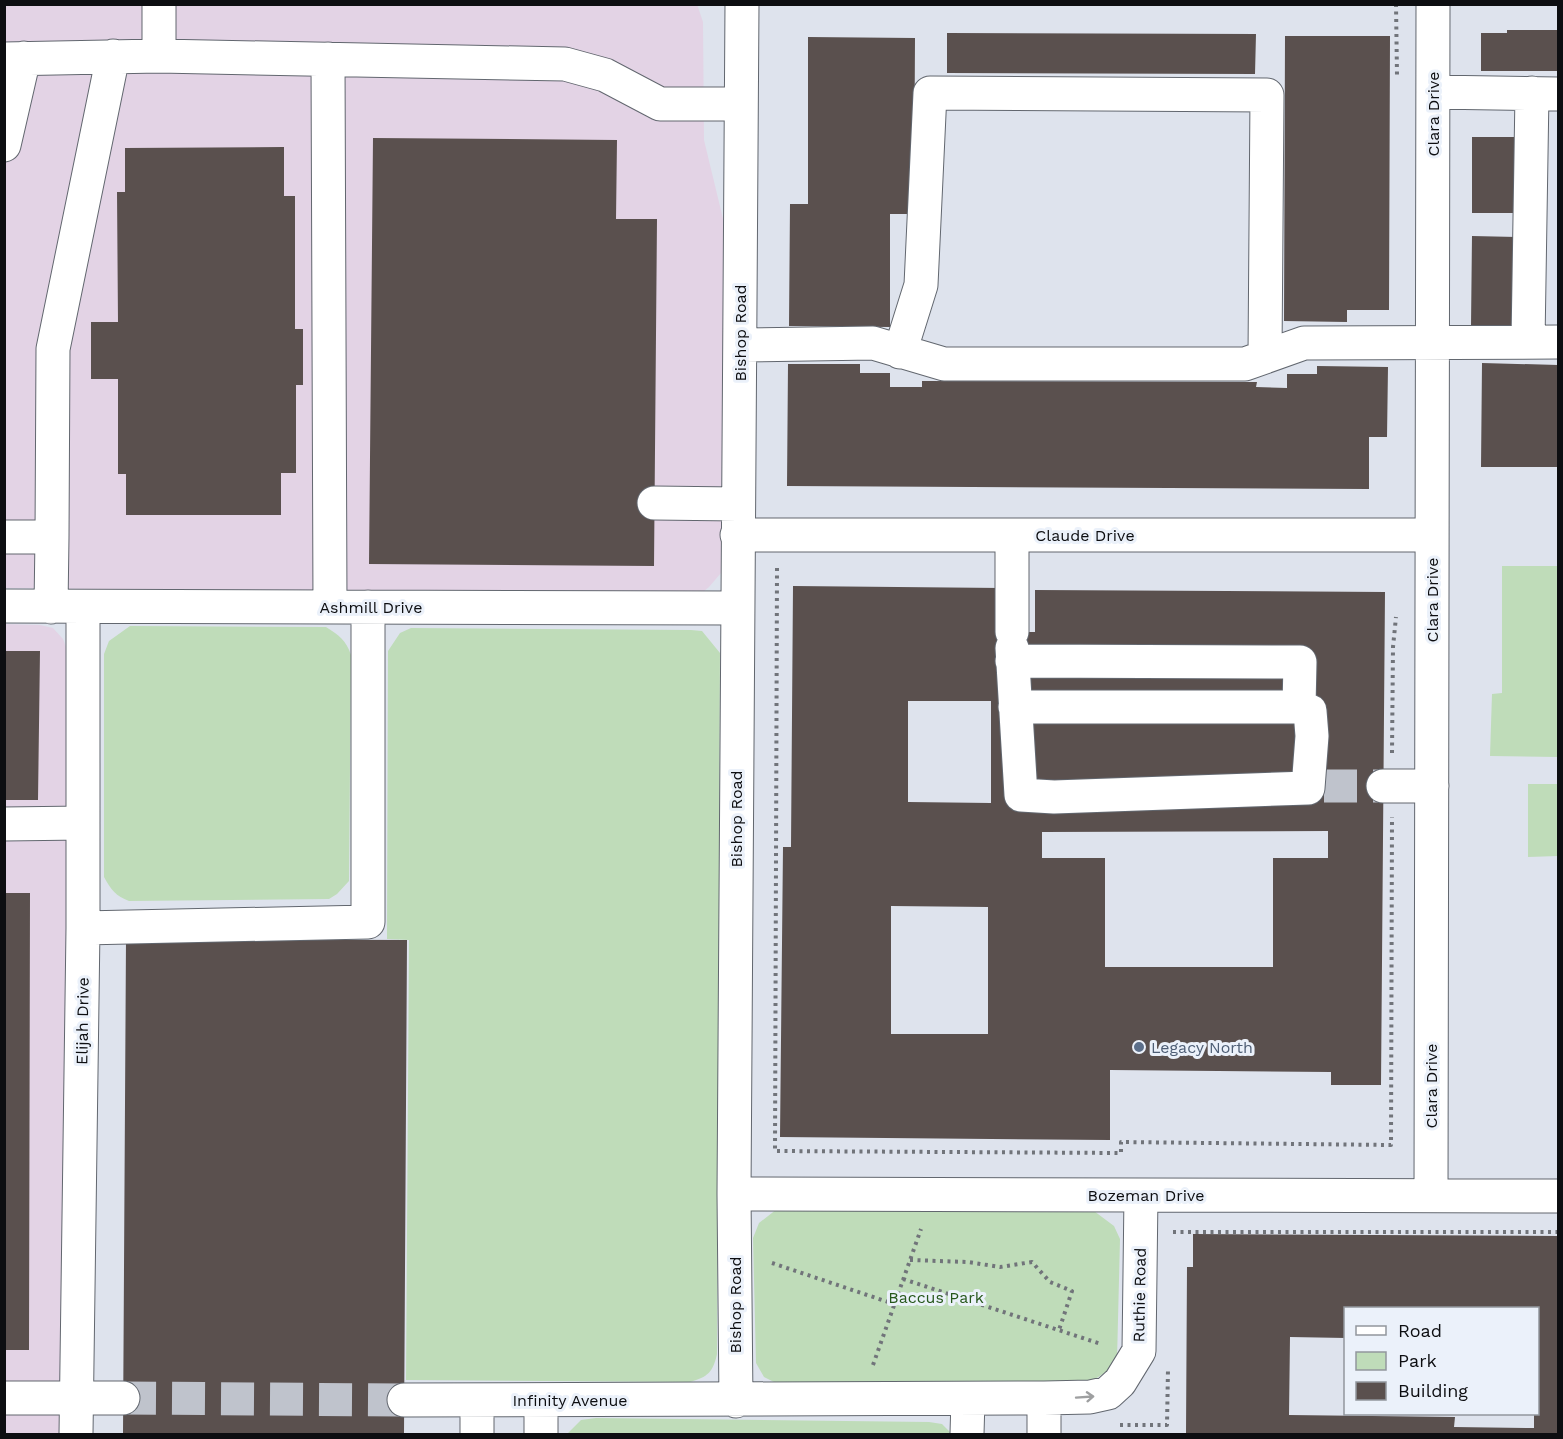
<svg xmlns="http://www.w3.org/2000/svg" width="1563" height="1439" viewBox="0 0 1563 1439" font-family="'Work Sans',sans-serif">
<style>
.commercial{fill:#e3d3e5}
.green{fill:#bfdcb9}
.building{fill:#5a504e;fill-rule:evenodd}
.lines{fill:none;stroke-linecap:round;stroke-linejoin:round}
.minor-tunnel{stroke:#bfc3cc;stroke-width:33;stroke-dasharray:33 16;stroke-linecap:butt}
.minor-casing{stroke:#62676f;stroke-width:35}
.path{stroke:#71747a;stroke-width:4;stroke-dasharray:3 4.5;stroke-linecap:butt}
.minor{stroke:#fff;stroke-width:33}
.oneway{stroke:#9e9fa0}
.service-dot{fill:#5c6f8a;stroke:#ebf1fa;stroke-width:2}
.labels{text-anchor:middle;stroke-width:6;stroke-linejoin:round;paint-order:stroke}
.street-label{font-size:16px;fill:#0d0e11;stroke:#ebf1fa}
.service-label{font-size:16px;fill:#4e5e75;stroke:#ebf1fa;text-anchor:start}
.park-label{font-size:16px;fill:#26571b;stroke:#ebf1fa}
</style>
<rect width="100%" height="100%" fill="#dee3ed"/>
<path class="commercial" d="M697,4L703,22L704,140L724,223L721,573L709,587L698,596L5,588V5Z
M4,624L40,625L53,628L63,639L68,652L63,1434H5Z"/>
<path class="green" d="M1502,566H1558V757L1490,756L1492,694L1502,693Z
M130,626L326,627C339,635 346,640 351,655L349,881L337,894L329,899L129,901C116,896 111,890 104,877V654L109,641Z
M411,628L691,630L702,631L720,653L717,1354C713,1372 708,1377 690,1382L406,1380L409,940L387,939L388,651L400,633Z
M1528,784H1558V856L1528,857Z
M777,1209L1094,1211L1114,1226L1120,1239L1117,1360L1112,1368L1086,1385L776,1383L764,1377L756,1363L753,1238L759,1223Z
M596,1418L929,1422L942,1424L952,1434H567L581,1420Z"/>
<path class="building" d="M1507,30H1558V71H1481V33H1507Z
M947,33L1256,34L1255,74L947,73Z
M1285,36H1390L1389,310H1347V322L1284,321Z
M808,37L915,38L914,214H890V327L789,326L790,204H808Z
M1472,137H1518L1519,213H1472Z
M373,138L617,140L616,219H657L654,566L369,564Z
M284,147V196H295V329H303V385H296V473H281V515H126V474H118V379H91V322H118L117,192H125V148Z
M1472,236L1517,237L1516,327L1471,326Z
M1482,363L1558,365V467H1481Z
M788,364H860V373H890V387H922V381L1257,382L1256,387L1287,388V374H1317V366L1388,367L1387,437H1369V489L787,486Z
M793,586L1002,588L1001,632H1035V590L1385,592L1381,1085H1331V1072L1110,1070V1140L780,1137L783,847H791ZM908,701H991V803L908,802ZM1328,831V858H1273V967H1105V858H1042V832ZM891,906L988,907V1034H891Z
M4,651H40L38,800H4Z
M4,893H30L29,1350H4Z
M126,939L407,940L404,1434H123Z
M1193,1234L1558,1236V1434H1186L1187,1267H1193ZM1346,1308H1538V1414H1534V1428L1454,1427L1455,1417L1289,1415L1290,1337L1346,1338Z"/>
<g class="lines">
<path class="minor-tunnel" d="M1324,786H1383
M123,1398L404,1400"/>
<defs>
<path id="minor" d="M159,4V56
M4,59L159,56L565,64L605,75L660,104H741
M328,59L330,607
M1433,92L1558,94
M4,145L24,58
M1528,342L1532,93
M740,345L873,343L944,364H1245L1304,343L1558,342
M900,352L921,285L930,93L1267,95L1265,356
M654,503L737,504
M737,535H1432
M1012,535V632
M4,537H52L51,607
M52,537L53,349L113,56
M4,606L737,608
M1012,648L1021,795L1054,797L1308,788L1312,736L1310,711L1299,707H1015
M1012,661L1300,662L1299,707
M1383,786H1432
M4,824L83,823
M83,928L368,922V607
M734,1194L1558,1196
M1431,1195L1433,4
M4,1398H123
M1044,1398V1434
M404,1400L1044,1398L1090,1397L1108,1393L1120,1382L1139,1351L1141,1195
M736,1401L734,1194L742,4
M76,1434L83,928V607
M477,1434V1400
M541,1434V1400
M967,1434L968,1399"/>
</defs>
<use href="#minor" class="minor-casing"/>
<path class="path" d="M1396,4L1397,75
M777,568L775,1151L1121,1153V1142L1391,1145L1392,817
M1392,753L1393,647L1396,617
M1173,1232H1558
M910,1260L968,1262L1000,1267L1032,1262L1050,1282L1072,1291L1059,1330
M772,1263L894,1304
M903,1279L1101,1344
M873,1365L921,1229
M1120,1425H1167L1168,1369"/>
<use href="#minor" class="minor"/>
</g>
<defs><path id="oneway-shaft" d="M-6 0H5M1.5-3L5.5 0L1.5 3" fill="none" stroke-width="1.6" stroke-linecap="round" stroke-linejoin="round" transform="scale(1.5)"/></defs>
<use class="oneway" href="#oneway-shaft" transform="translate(1085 1397) rotate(-4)"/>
<circle class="service-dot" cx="1139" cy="1047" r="6"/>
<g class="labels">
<g class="street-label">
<text transform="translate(1433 114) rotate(-90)" y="6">Clara Drive</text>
<text transform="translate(740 333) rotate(-90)" y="6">Bishop Road</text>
<text x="1085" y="541">Claude Drive</text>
<text transform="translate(1432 600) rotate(-90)" y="6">Clara Drive</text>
<text x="371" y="613">Ashmill Drive</text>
<text transform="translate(736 819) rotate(-90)" y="6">Bishop Road</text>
<text transform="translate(82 1021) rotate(-89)" y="6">Elijah Drive</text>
<text transform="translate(1431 1086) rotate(-90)" y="6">Clara Drive</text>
<text x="1146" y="1201">Bozeman Drive</text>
<text transform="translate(1139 1295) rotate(-89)" y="6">Ruthie Road</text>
<text transform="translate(735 1305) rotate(-90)" y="6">Bishop Road</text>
<text x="570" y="1406">Infinity Avenue</text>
</g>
<g class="service-label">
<text x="1151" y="1053">Legacy North</text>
</g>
<g class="park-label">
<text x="936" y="1303">Baccus Park</text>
</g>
</g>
<rect width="1563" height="1439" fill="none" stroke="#0d0e11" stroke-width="12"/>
<rect x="1344" y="1307" width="195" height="108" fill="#ebf1fa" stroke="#92969d" stroke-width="1.5"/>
<rect x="1356" y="1326" width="30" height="9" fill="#ffffff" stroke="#92969d" stroke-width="1.5"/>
<text x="1398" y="1337" font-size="18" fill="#0d0e11">Road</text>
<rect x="1356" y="1352" width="30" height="18" fill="#bfdcb9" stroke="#92969d" stroke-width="1.5"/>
<text x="1398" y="1367" font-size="18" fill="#0d0e11">Park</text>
<rect x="1356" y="1382" width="30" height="18" fill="#5a504e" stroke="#92969d" stroke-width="1.5"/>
<text x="1398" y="1397" font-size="18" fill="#0d0e11">Building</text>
</svg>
